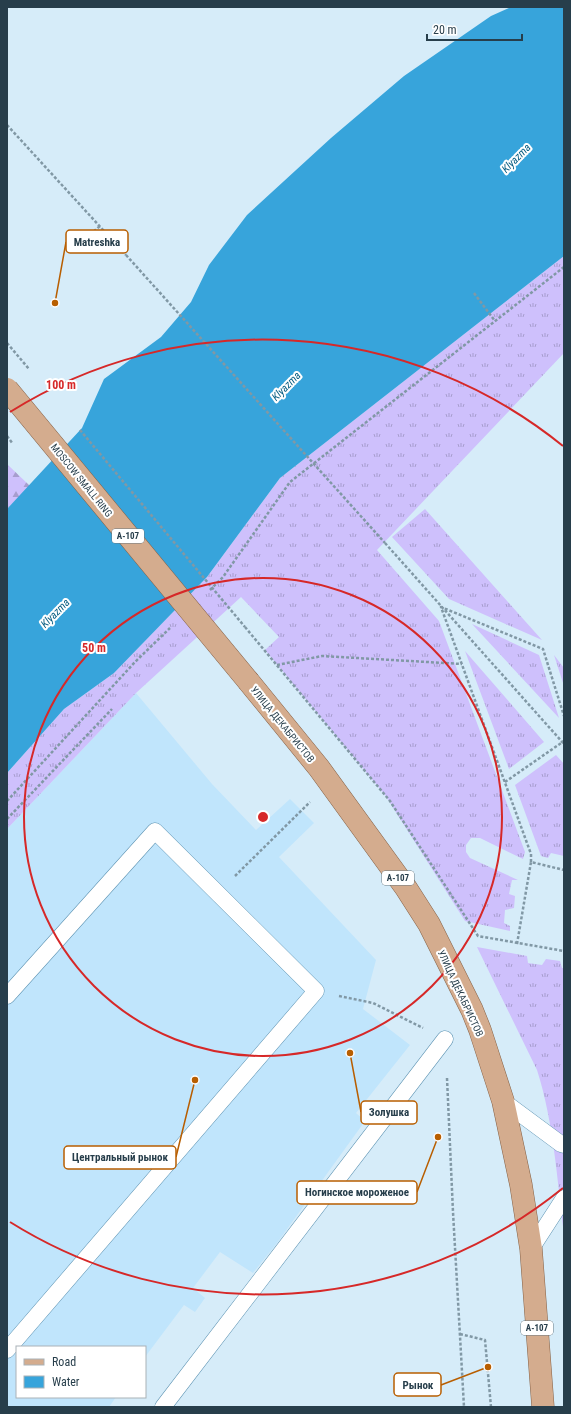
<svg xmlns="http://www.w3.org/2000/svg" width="571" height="1414" viewBox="0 0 571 1414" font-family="'Roboto Condensed',sans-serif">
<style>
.built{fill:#c0e5fc}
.grass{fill:url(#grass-tufts)}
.forest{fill:url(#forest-firs)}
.water{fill:#37a4db}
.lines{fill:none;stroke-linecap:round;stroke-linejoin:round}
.lane-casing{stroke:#5d93b2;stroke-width:17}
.primary-casing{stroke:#856146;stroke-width:23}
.path{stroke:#8198a5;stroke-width:2.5;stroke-dasharray:3 2;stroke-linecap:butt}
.lane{stroke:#fff;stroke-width:16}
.primary{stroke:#d4ac8e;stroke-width:22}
.primary-bridge-casing{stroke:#856146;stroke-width:23;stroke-linecap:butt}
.path-bridge{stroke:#8198a5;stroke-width:2.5;stroke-dasharray:3 2;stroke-linecap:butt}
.primary-bridge{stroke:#d4ac8e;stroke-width:22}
.ring{fill:none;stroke:#d62828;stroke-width:2}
.labels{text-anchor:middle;stroke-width:4;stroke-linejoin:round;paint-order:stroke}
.shield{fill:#fff;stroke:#687881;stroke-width:1}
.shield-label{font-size:9px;font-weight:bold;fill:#273e4b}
.street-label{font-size:10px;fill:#273e4b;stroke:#fff}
.water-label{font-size:11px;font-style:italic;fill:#045b80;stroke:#fff}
.centre{fill:#d62828;stroke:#fff;stroke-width:2}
.ring-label{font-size:12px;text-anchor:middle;font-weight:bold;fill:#d62828;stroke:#fff;stroke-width:4;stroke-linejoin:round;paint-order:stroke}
.leader{fill:none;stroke:#b85e00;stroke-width:1.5}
.callout-dot{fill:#b85e00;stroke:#fff;stroke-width:1.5}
.callout{fill:#fff;stroke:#b85e00;stroke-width:1.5}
.callout-label{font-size:11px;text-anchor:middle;font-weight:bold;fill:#273e4b}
</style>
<defs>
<pattern id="grass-tufts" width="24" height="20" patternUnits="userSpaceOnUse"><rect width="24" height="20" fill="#cec0fc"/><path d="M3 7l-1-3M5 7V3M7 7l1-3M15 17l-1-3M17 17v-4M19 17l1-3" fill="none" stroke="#a79dce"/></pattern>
<pattern id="forest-firs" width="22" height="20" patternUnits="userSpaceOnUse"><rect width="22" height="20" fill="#cec0fc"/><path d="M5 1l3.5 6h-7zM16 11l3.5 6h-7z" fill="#a79dce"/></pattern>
</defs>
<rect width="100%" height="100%" fill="#d6ecf9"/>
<path class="built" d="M136,693L212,784L256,830L290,799L314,823L279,857L376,960L363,1009L410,1045L356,1113L365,1121L277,1243L253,1273L220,1252L193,1288L205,1298L195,1312L184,1305L145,1357V1347H17V1397H116L109,1407H7V829Z"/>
<path class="grass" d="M564,256V353L377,550L439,621L525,852L523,859L480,838H471L466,845V852L470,858L518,880H512L509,894L515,896L514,908L505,910L504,923L510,926V931L465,921L385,795L265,650L279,637L241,597L136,693L7,829V773L64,709L114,673L207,577L280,478Z
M425,509L542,640L449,599L392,537Z
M472,624L539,655L559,718Z
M465,651L544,742L509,769Z
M554,655L564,668V686Z
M556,755L564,764V856L551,853L548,858L541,856L515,785Z
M477,947L527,956L528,963L542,965L546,959L560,961L562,968H564V1234C557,1180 554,1123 537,1070Z"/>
<path class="forest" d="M7,464L30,486L7,509Z"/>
<path class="water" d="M511,7H564V256L280,478L207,577L114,673L64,709L7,773V509L82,428L104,379L161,337L191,302L209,265L247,215L331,138L404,76L491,16Z"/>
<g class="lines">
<defs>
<path id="lane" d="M7,996L155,831L316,991L7,1350
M503,1101L561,1144L564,1145
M531,1249L564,1198
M163,1407L445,1039"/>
<path id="primary" d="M249,682L319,768L406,888L429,924L472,1010L480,1030L503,1101L521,1185L531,1249L543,1407"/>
</defs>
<use href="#lane" class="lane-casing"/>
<use href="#primary" class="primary-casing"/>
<path class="path" d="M7,125L126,255
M75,248L100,226
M474,293L495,321
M385,543L564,744
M210,590L223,577L290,482L564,267
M245,627L390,801L478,936L564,951
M277,665L322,656L462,664
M505,782L564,741
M7,801L135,662L170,628
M7,819L112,709
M531,862V854L441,607L543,649L564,716
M235,876L310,802
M517,944L531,862L564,870
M339,996L373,1003L423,1028
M447,1078L453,1212L464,1407
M460,1334L485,1340L491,1407"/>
<use href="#lane" class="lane"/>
<use href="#primary" class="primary"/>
<defs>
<path id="primary-bridge" d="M7,389L249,682"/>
</defs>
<use href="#primary-bridge" class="primary-bridge-casing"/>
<path class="path-bridge" d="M126,255L385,543
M7,343L29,369
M80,430L245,627
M7,436L13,444"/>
<use href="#primary-bridge" class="primary-bridge"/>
</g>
<g class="ring">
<circle cx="263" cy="817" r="239"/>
<path d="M563 1188A477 477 0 0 1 10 1222M10 412A477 477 0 0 1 563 446"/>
</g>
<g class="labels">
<g class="shield">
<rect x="112" y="529" width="32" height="14" rx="3"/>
<rect x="382" y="871" width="32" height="14" rx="3"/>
<rect x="521" y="1321" width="32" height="14" rx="3"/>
</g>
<g class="shield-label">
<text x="128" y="539">А-107</text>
<text x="398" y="881">А-107</text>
<text x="537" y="1331">А-107</text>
</g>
<g class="street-label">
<text transform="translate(82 480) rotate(51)" y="4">MOSCOW SMALL RING</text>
<text transform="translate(283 724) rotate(51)" y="4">УЛИЦА ДЕКАБРИСТОВ</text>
<text transform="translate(461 993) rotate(65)" y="4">УЛИЦА ДЕКАБРИСТОВ</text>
</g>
<g class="water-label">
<text transform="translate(516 158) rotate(-45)" y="4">Klyazma</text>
<text transform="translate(286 386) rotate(-45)" y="4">Klyazma</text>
<text transform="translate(55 613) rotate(-45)" y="4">Klyazma</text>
</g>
</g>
<circle cx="263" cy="817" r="6" class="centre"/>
<g class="ring-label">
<text x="61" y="389">100 m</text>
<text x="94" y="652">50 m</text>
</g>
<path class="leader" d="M55 303L66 242M350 1053L361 1112M195 1080L176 1157M438 1137L417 1192M488 1367L441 1385"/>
<g class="callout-dot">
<circle cx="55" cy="303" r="4"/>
<circle cx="350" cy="1053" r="4"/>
<circle cx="195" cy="1080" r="4"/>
<circle cx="438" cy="1137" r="4"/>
<circle cx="488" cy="1367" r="4"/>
</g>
<g class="callout">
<rect x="66" y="230" width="62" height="23" rx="4"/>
<rect x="361" y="1101" width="56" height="23" rx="4"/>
<rect x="64" y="1146" width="112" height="23" rx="4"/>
<rect x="297" y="1181" width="120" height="23" rx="4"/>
<rect x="394" y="1373" width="47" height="23" rx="4"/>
</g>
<g class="callout-label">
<text x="97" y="246">Matreshka</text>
<text x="389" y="1116">Золушка</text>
<text x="120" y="1161">Центральный рынок</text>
<text x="357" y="1196">Ногинское мороженое</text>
<text x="418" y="1389">Рынок</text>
</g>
<rect width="571" height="1414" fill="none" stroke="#273e4b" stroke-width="16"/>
<rect x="16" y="1346" width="130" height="52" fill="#ffffff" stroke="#a9b2b7"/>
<rect x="24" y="1359" width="20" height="6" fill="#d4ac8e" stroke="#a9b2b7"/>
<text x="52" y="1366" font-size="12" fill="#273e4b">Road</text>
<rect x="24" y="1376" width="20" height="12" fill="#37a4db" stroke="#a9b2b7"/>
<text x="52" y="1386" font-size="12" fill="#273e4b">Water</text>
<path d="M427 34v6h95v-6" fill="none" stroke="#273e4b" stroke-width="2"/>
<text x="433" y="34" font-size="12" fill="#273e4b" stroke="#ffffff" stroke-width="3" paint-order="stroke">20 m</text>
</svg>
